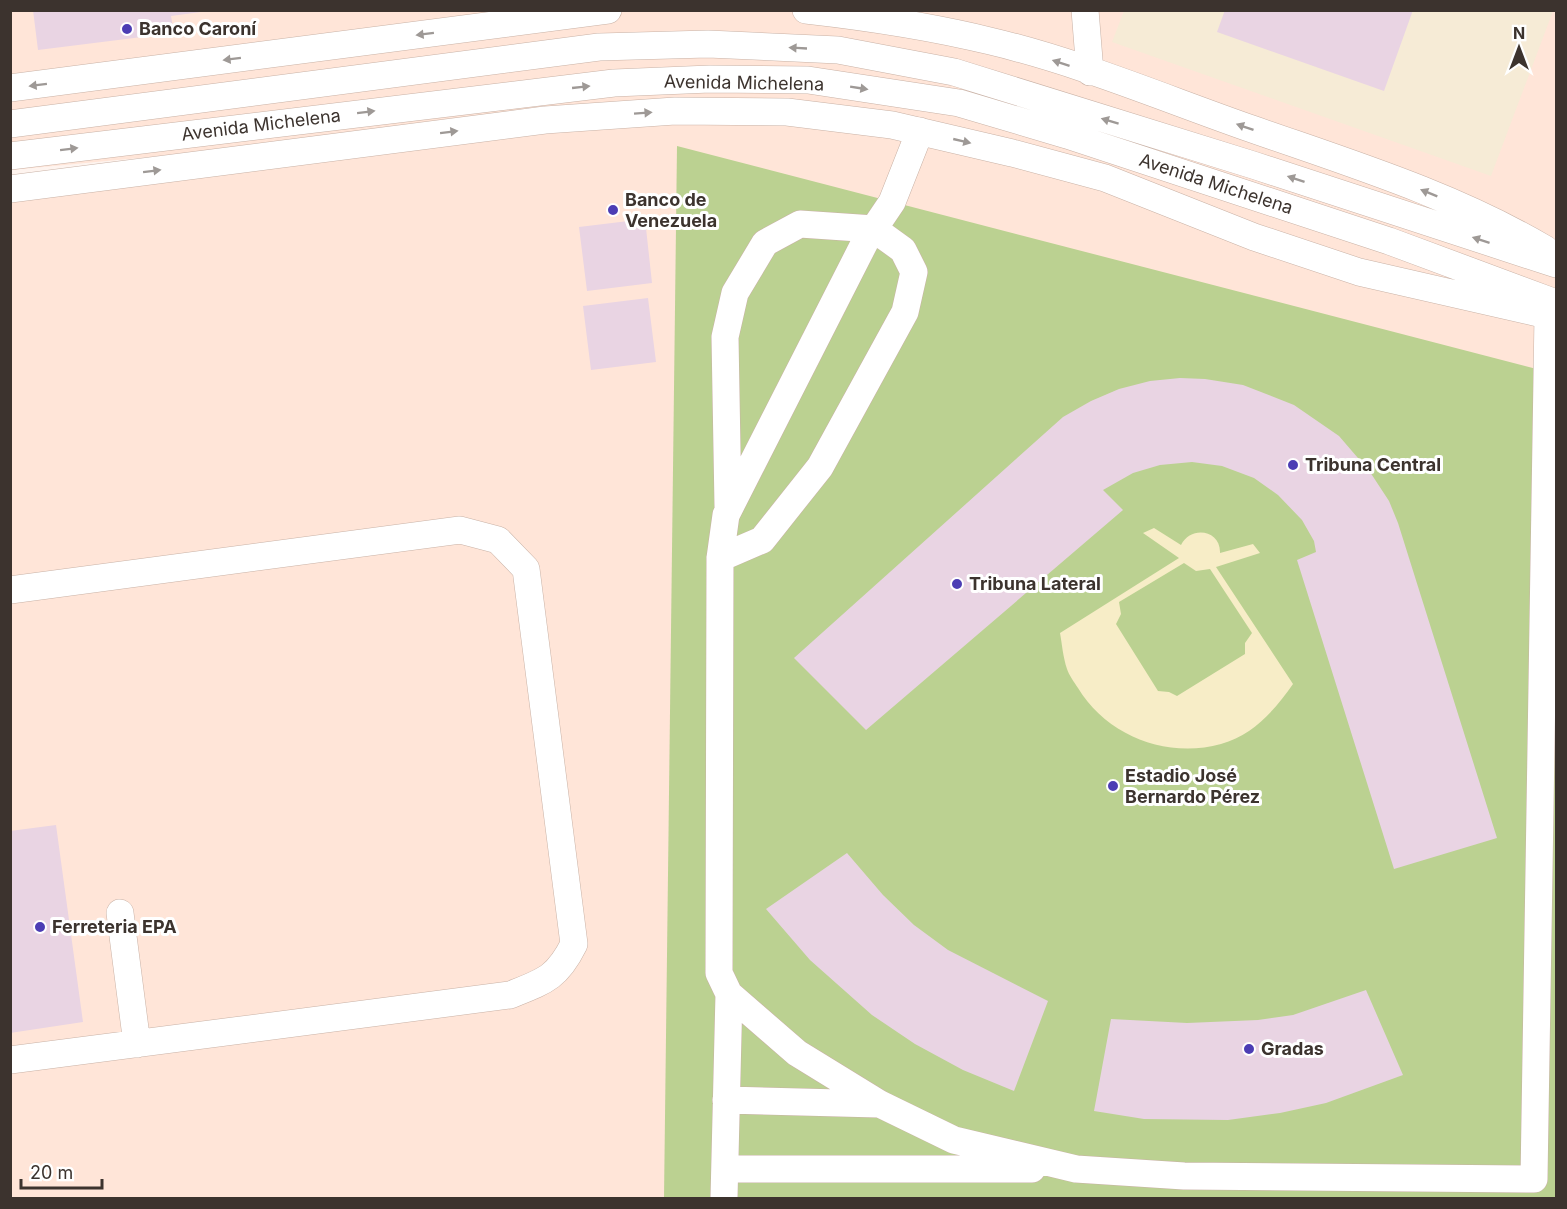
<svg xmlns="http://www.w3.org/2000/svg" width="1567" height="1209" viewBox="0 0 1567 1209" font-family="Inter,sans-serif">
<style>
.built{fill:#ffe5d8}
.medical{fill:#f6ebd6}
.green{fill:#bbd191}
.sand{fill:#f7edc7;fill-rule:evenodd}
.building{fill:#e9d4e3}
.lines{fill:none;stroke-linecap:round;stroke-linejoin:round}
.minor-casing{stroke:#c9b2a6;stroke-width:28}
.minor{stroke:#fff;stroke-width:27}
.oneway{fill:#9e9996}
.poi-dot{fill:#4c3db4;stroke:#fff;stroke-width:2}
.labels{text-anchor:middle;stroke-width:6;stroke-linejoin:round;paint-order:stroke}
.poi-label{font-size:18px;font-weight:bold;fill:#3c332e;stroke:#fff;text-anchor:start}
.street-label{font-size:18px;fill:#3c332e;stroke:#fff}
</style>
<rect width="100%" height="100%" fill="#fef4ef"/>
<path class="built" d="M11,11H1556V1198H11V180L545,120L11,170Z"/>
<path class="medical" d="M1124,11H1553L1491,176L1112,42Z"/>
<path class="green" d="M677,146L1556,374V1198H664Z"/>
<path class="sand" d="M1154,528L1181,545C1191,525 1221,530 1220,553L1253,544L1260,553L1216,567L1293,684C1275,710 1253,735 1221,744C1167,759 1107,736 1078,688C1074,682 1069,675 1067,669C1063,657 1062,644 1060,633L1179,558L1143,533ZM1184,563L1196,571L1210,569L1252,633L1245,643V654L1177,696L1169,692L1158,691L1116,624L1121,614L1119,602Z"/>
<path class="building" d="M33,10H201V12L171,16L174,33L38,50Z
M1225,10H1413L1384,91L1217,32Z
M645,219L652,283L587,291L579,227Z
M648,298L656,362L591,370L583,306Z
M1180,378L1205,379L1243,385L1294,405L1339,436L1370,472L1389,501L1398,523L1497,838L1394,869L1297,560L1316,552L1314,541L1302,520L1278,495L1254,478L1222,466L1192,462L1160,465L1133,473L1103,490L1123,510L866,730L794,658L1063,417L1091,401L1119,389L1150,381Z
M56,825L83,1022L10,1033V831Z
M847,853L883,895L914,925L948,950L1048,1001L1014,1091L963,1070L915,1044L872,1015L810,960L766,909Z
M1366,990L1403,1075L1326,1103L1280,1113L1228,1120L1144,1119L1094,1111L1111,1019L1187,1023L1258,1020L1293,1015Z"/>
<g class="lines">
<defs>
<path id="minor" d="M806,10C868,17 929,26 990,41C1079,62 1166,99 1252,129C1352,164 1453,195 1545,249
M1085,10L1090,72
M10,88L608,10
M10,124L599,47L708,44L838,50L954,72L1253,165L1556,264
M920,131L892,202L865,242L726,515L720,558L719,973L729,994L797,1053L880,1104L954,1140L1076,1169L1184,1176L1534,1179L1548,315
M10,156L614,83L710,79L808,80L959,103L1067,135L1389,241L1556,303
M10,189L545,120L675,111L787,112L892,125L1012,153L1105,178L1254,237L1359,272L1547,315
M720,558L762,540L820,467L905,312L914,272L903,250L874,229L800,224L765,243L735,293L725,337L728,506
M10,590L460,530L498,540L526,569L574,944C557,978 545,981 510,995L10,1060
M120,913L137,1044
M726,1100L878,1104
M725,1169H1032
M724,1198L729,994"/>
</defs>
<use href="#minor" class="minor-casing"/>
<use href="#minor" class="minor"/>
</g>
<defs><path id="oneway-solid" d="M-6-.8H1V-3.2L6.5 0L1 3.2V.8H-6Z" transform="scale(1.5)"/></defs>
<g class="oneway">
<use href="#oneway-solid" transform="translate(425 34) rotate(173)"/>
<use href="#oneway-solid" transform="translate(798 48) rotate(-177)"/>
<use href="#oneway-solid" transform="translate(232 59) rotate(173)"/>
<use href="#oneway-solid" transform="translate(1061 63) rotate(-162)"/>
<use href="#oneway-solid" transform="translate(38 85) rotate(173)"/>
<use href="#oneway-solid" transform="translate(581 87) rotate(-6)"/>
<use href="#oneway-solid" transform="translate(859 88) rotate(9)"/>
<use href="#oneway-solid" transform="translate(366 112) rotate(-7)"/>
<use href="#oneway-solid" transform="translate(643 113) rotate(-4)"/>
<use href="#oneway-solid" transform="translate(1110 121) rotate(-163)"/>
<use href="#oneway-solid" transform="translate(1245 127) rotate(-161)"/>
<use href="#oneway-solid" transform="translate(449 132) rotate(-7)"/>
<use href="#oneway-solid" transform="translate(962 141) rotate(13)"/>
<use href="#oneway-solid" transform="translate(69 149) rotate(-7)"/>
<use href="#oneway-solid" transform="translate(152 171) rotate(-7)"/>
<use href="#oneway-solid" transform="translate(1296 179) rotate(-162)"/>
<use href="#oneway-solid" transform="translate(1429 193) rotate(-158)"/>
<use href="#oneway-solid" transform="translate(1481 240) rotate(-162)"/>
</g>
<g class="poi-dot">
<circle cx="127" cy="29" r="6"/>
<circle cx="613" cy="210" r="6"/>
<circle cx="1293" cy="465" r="6"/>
<circle cx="957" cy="584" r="6"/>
<circle cx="1113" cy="786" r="6"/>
<circle cx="40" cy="927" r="6"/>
<circle cx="1249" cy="1049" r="6"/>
</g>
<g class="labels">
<g class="poi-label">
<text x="139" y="35">Banco Caroní</text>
<text x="625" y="206">Banco de<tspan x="625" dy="21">Venezuela</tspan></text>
<text x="1305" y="471">Tribuna Central</text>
<text x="969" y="590">Tribuna Lateral</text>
<text x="1125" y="782">Estadio José<tspan x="1125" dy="21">Bernardo Pérez</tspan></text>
<text x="52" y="933">Ferreteria EPA</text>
<text x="1261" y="1055">Gradas</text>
</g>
<g class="street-label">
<text transform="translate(744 83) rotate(1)" y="6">Avenida Michelena</text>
<text transform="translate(261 125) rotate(-7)" y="6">Avenida Michelena</text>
<text transform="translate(1216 184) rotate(18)" y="6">Avenida Michelena</text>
</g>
</g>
<rect width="1567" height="1209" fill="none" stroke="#3c332e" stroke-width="24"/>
<g transform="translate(1519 48)" stroke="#ffffff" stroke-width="4.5" paint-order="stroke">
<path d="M0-4.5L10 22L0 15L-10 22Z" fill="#3c332e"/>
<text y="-9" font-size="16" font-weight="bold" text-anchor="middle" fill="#3c332e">N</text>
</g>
<path d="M21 1179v9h81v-9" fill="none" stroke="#3c332e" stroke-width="3"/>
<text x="30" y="1179" font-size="18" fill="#3c332e" stroke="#ffffff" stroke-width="4.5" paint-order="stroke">20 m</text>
</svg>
